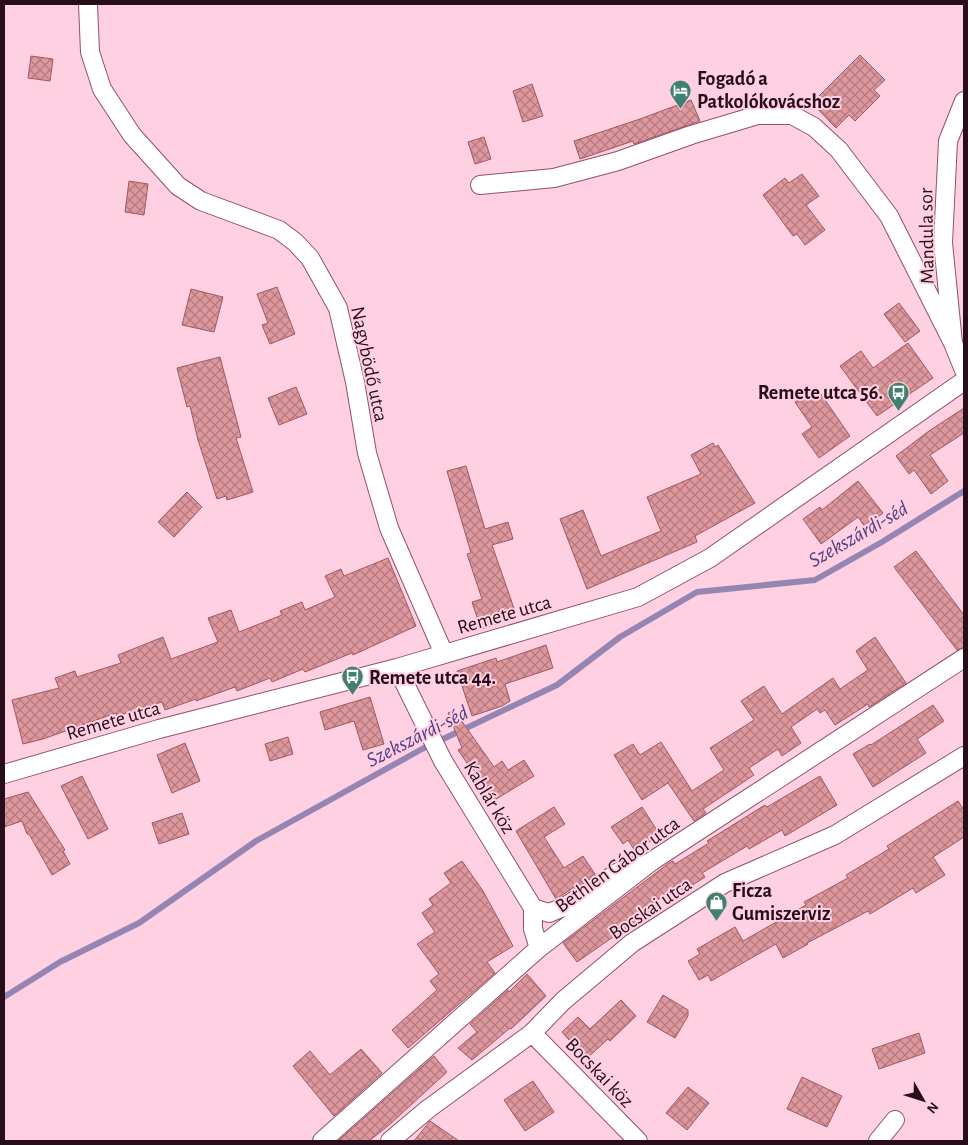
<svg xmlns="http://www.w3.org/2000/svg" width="968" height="1145" viewBox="0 0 968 1145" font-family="'Alegreya Sans',sans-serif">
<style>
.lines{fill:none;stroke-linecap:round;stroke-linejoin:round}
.stream{stroke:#9585b3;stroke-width:6}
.building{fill:url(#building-cross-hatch);stroke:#a05961}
.street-casing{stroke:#91506d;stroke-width:20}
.street{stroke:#fff;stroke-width:18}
.labels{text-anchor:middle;stroke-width:4;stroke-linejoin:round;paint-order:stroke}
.poi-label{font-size:20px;font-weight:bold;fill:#280e1a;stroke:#fed0e2;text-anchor:start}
.street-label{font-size:20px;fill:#280e1a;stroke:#fed0e2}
.water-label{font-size:21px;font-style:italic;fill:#523e86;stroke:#fed0e2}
</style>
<defs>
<pattern id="building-cross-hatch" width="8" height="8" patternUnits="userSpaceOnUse" patternTransform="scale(1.25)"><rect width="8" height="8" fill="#dd979d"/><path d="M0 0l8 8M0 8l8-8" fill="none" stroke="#b37a7f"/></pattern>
</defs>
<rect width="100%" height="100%" fill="#fed0e2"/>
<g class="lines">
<path class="stream" d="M4,997L60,962L139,923L256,841L422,749L557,685L620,637L697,592L815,580L882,542L964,491"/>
</g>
<path class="building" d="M860,55L885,80L874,90L880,96L855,121L849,115L836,128L812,103Z
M31,56L53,59L50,81L28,78Z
M532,84L543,116L523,122L513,91Z
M691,100L700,121L634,144L633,141L580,159L574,141L640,119Z
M484,137L491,159L475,164L468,142Z
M802,174L819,196L806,205L825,230L805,245L797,234L793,236L763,195L785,178L789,183Z
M129,181L148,184L144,215L125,212Z
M277,287L295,334L270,344L262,325L268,323L257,294Z
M191,289L223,297L214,332L182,325Z
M899,303L920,331L905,342L884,314Z
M908,343L933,378L877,416L840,366L861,351L873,368Z
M220,357L241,437L236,438L253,492L227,500L226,496L217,499L198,440L190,406L187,407L177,368Z
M296,387L307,414L279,425L268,398Z
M816,387L850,436L819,458L802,434L812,427L795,402Z
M964,408V433L930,455L948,481L931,494L914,470L909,474L896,456L929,431Z
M713,443L715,447L718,445L755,503L695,536L697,542L587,589L560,519L583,510L601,556L661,531L647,497L701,474L691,455Z
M466,466L485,529L508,522L513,539L492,545L517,617L481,629L472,602L482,599L467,554L471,553L447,471Z
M858,481L883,513L865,527L858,517L821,544L803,519L820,507L822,510Z
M187,492L202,507L174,537L158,522Z
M916,551L964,615V648L957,650L894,567Z
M388,558L416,626L353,655L352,653L305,672L303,669L272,682L270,678L237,691L235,687L196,701V699L165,710L162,702L117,716L116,713L43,739L23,744L12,700L59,688L55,678L75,671L77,677L121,663L118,655L163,637L171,659L218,642L208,618L231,610L239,632L282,615L280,611L302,602L305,610L335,597L325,576L341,569L344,576Z
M875,637L906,683L869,707L868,704L835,725L825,710L820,713L817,709L791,727L801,743L782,756L778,749L749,768L754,775L703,809L706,813L694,821L668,783L642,800L614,755L633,744L640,755L661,742L692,791L724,770L710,748L754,720L741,701L764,686L782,714L833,678L840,689L868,670L856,651Z
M546,645L553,668L505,684L510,701L502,706L472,716L457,671L496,658L497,662Z
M370,697L384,744L363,750L354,721L325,730L320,712Z
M933,705L944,721L917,739L926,753L873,787L853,754L870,744L871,745Z
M454,710L494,767L502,761L508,770L524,760L534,776L493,801L471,765L469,766L458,750L462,748L448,713Z
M288,737L293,754L270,761L265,744Z
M185,743L200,781L172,793L157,755Z
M82,776L108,829L88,839L61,786Z
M820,776L837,805L785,836L782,830L749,849L747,846L702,873L705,877L683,891L680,886L649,905L652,910L577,962L563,943L669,863L673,861L675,864L709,843L707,841L765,805L767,807Z
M28,792L65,850L63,851L70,864L52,875L29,834H27L22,821L4,827V799Z
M958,801L964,810V837L933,857L945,875L916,893L913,888L870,914L868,911L807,943L808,944L783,958L776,944L711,981L708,975L699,980L688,961L700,954L697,949L735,927L743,941L806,905L804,902L848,878L846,875L889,849L887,846Z
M554,807L565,824L544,837L564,868L583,856L595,874L556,899L516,831Z
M642,807L660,835L635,851L628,840L623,844L611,827Z
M182,813L189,834L159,844L152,823Z
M462,861L483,891L513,946L487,962L495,973L408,1048L392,1030L437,990L430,981L439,974L417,944L435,932L422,913L433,905L429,899L451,883L444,873Z
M527,974L546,996L511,1029L510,1028L472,1060L458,1048L477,1032L470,1024L508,990L509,992Z
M663,995L688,1010V1016L675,1038L647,1022Z
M621,1000L636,1016L610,1041L608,1039L586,1059L562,1032L578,1017L590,1029Z
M919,1033L925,1053L879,1069L872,1049Z
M361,1049L382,1073L334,1116L293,1066L310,1051L330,1075Z
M434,1056L447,1072L389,1125L369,1141H338Z
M802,1077L842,1096L827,1127L787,1109Z
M533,1081L554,1112L525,1131L504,1100Z
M688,1087L709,1103L687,1130L666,1113Z
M430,1121L459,1141H414Z"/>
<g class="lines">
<defs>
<path id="street" d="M88,4L90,52L102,89L132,135L178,186L201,201L279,230L295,242L310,258L338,308L355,382L367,453L389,528L444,654
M964,101L948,141L943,243L953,343L964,370
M480,185L554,178L618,161L691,135L758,115H792L814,127L839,150L889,216L953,343
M397,668L443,761L533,908V929L539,948
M4,774L159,729L397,668L638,597L710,558L964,381
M533,908L549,913L566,906L620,871L642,864
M532,1033L638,1141
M322,1141L539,948L652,861L964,658
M390,1141L428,1109L532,1033L563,1001L632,943L725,883L835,835L964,756
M878,1141L895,1120"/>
</defs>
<use href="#street" class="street-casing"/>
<use href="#street" class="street"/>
</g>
<defs>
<symbol id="hotel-pin" viewBox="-11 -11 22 30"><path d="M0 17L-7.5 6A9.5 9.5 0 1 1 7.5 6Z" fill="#40806e" stroke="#fed0e2"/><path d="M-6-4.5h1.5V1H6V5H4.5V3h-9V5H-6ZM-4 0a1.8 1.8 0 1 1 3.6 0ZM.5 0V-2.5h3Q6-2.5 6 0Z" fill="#fff"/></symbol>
<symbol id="bus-pin" viewBox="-11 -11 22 30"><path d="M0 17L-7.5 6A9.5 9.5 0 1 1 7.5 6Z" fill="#40806e" stroke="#fed0e2"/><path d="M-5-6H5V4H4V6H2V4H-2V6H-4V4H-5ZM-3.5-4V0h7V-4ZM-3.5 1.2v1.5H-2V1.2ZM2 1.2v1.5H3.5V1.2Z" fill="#fff"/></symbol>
<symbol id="shop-pin" viewBox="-11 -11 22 30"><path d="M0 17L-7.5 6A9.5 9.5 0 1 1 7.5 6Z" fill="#40806e" stroke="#fed0e2"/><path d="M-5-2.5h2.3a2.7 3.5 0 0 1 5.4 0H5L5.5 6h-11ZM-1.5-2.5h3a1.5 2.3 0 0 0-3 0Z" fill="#fff"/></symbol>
</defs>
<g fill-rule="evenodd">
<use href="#hotel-pin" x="668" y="78" width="25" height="34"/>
<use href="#bus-pin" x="886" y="380" width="25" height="34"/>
<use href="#bus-pin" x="340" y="664" width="25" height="34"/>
<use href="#shop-pin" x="704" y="890" width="25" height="34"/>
</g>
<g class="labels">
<g class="poi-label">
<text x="697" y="85">Fogadó a<tspan x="697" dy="23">Patkolókovácshoz</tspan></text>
<text x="883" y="399" text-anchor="end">Remete utca 56.</text>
<text x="369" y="684">Remete utca 44.</text>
<text x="732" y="897">Ficza<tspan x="732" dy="23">Gumiszerviz</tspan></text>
</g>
<g class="street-label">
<text transform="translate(926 236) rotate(-91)" y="7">Mandula sor</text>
<text transform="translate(370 364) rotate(78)" y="7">Nagybödő utca</text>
<text transform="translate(504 614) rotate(-16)" y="7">Remete utca</text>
<text transform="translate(113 720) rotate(-16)" y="7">Remete utca</text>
<text transform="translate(490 797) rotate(59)" y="7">Kablár köz</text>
<text transform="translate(617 864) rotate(-36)" y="7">Bethlen Gábor utca</text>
<text transform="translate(650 908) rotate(-34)" y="7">Bocskai utca</text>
<text transform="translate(600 1072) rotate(46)" y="7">Bocskai köz</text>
</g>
<g class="water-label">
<text transform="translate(858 534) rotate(-30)" y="7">Szekszárdi-séd</text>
<text transform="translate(417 736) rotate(-27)" y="7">Szekszárdi-séd</text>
</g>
</g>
<rect width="968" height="1145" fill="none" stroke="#280e1a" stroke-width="10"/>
<g transform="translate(923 1100) rotate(129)" stroke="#fed0e2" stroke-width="4" paint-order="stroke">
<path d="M0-4L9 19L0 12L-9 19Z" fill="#280e1a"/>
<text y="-8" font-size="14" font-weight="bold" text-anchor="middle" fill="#280e1a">N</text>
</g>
</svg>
